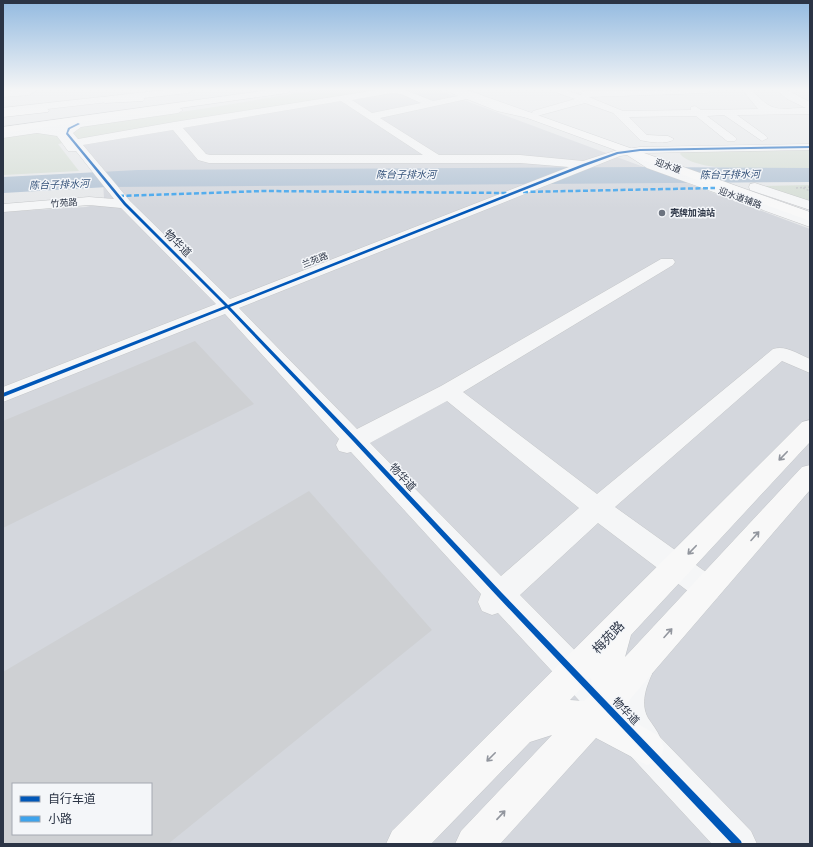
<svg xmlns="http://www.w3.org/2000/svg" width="813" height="847" viewBox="0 0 813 847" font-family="'Archivo Narrow','Noto Sans SC',sans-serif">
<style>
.built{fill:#d4d7dd;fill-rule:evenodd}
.green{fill:#d6ded6}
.water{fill:#b4c4d5}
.building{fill:#ced0d3;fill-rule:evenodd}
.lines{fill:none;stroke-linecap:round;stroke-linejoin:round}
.minor-casing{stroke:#c4c6c8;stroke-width:1}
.major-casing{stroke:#c2c5c8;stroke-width:1}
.highway-casing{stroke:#b8bbbf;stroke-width:1}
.path{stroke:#c5c6ca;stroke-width:1.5;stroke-dasharray:2 2;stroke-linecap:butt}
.minor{fill:#f5f6f7;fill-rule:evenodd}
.major{fill:#f8f8f8;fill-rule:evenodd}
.highway{fill:#f8f8f8;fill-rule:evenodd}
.quiet{stroke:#3ea3ec;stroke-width:2.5;stroke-dasharray:5 2.5;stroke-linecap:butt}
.cycleway-casing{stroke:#f4f6f9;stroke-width:3}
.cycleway{fill:#0057b8;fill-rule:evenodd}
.oneway{stroke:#92969e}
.poi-dot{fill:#6c737f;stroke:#f4f6f9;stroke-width:1.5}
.labels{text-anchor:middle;stroke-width:3;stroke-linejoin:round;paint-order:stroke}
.far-street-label{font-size:9px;fill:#2b3445;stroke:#f4f6f9}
.far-poi-label{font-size:9px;font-weight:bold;fill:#2b3445;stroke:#f4f6f9;text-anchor:start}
.far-water-label{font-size:10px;font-style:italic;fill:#34527a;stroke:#f4f6f9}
.street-label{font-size:11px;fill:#2b3445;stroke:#f4f6f9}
.near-street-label{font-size:13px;fill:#2b3445;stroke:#f4f6f9}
</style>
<rect width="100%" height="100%" fill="#e6e8ea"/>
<path class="built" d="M377,90H437L810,229V844H3V212L86,207L94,205L104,198L102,167L76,140ZM13,784H151V834H13Z"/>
<path class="green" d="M316,90H380L58,144L79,171L3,175V138L208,108Z
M810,149V168C782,168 698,175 680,154L682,151Z
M810,185V203L761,186Z"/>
<path class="water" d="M647,167L810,168V182L108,187L3,193V177L138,170Z"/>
<path class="building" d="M195,341L254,404L3,528V421Z
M309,491L432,630L168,844H3V672ZM13,784H151V834H13Z"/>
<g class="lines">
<defs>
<path id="minor" d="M21,90H37L29,95L3,97V91Z
M165,90H193L188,93L3,114V108Z
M377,90H405L433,101L458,96L446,90H459L504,107L532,113L533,111L575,99L555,92L554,90H566L581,95L582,92L585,91L712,90L707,93L589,97L623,111L691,110V107L695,106L701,110L758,109L744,92L746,90H754V92C774,114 778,108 806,108L787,99L777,90H787L810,102V114L737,115L766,136L768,138L762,141L724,115L707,116L735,137L737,139L735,141H727L696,116L629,117L647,135L668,136L674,139C668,145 648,142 640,140L613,113L585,103L537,116L532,119L497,111L467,99L380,118L439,155H520L583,161L614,151L640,147L810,144V150L640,153L655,162L810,218V227L647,168L627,155L620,156L239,308L357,429L441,386L661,259H673L675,262L673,265L463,392L597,494L773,349C786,345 798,354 810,359V373L782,361L615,507L717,580L721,589L717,598L707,602L697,598L598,523L520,595L614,690L625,663L636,658L647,663L652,674C646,687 640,704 648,718C652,724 657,730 660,737L751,831L757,844H712L626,751L618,727L613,729L601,724L498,613L492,615L482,611L478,602L481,594L351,452L347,453L339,451L336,445L339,439L225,314L3,402V387L216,304L121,208L89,205L3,212V204L89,197L114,199L76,151H68L57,136L37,133L3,138V132L178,107L183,110L178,113L81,127L73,133L78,139L174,122ZM392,93L401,94L421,103L372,113L352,100ZM341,101L423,155H210L206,154L183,128ZM173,130L198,160L209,163H520L569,167L230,299L130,201L83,145ZM447,401L579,508L501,576L370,443Z
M755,183L810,201V210L750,190L749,187L750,184Z"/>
<path id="major" d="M455,90H467L810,212V221L456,92Z
M810,420V442L631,635L625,657L802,467L810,465V490L625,705L622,715L659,736L664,748L659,760L647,765L596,738L500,844H455L461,831L552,735L530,742L431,844H386L392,831L802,422ZM591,678L592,693L584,701L570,700Z"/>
<path id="highway" d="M269,90H292L287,93L3,133V127Z
M140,96L145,99L143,101L105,103L100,100L105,97Z
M44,107L49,110L48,112L3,117V111Z"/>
</defs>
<use href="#minor" class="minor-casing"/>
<use href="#major" class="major-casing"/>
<use href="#highway" class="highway-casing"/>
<path class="path" d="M796,188L810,187
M803,188L810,191"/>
<use href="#minor" class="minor"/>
<use href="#major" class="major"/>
<use href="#highway" class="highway"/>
<path class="quiet" d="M523,192L715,188
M119,196L264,191L507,193"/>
<defs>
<path id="cycleway" d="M78,123L80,124L70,129L68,133L126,203L228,305L583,164L617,152L640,149L810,146V148L640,151L618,154L585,166L230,307L357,439L502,593L741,841L742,844H732L498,597L353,441L227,308L3,397V393L225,306L124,205L66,134L68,128Z"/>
</defs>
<use href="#cycleway" class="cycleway-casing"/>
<use href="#cycleway" class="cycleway"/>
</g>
<defs><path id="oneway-shaft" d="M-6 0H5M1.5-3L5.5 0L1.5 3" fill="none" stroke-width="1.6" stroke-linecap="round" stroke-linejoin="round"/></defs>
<g class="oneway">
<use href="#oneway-shaft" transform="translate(783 456) rotate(134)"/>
<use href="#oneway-shaft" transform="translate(755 536) rotate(-48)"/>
<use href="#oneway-shaft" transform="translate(692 550) rotate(134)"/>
<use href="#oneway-shaft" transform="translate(668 633) rotate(-48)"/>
<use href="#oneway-shaft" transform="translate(491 757) rotate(135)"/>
<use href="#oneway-shaft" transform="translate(501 815) rotate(-47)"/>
</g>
<linearGradient id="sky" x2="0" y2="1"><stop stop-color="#93bae0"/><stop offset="0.43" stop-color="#f4f5f6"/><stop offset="1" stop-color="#f4f5f6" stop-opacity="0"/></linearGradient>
<rect width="813" height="208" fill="url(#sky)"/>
<circle class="poi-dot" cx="662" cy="213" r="4"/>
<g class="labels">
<g class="far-street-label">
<text transform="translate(668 166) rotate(20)" y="3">迎水道</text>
<text transform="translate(740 198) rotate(20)" y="3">迎水道辅路</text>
<text transform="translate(64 203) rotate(-4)" y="3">竹苑路</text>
<text transform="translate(315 260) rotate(-21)" y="3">兰苑路</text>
</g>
<g class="far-poi-label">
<text x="670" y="216">壳牌加油站</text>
</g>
<g class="far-water-label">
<text x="406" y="178">陈台子排水河</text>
<text transform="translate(730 174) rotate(-1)" y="4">陈台子排水河</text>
<text transform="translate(59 184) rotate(-2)" y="4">陈台子排水河</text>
</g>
<g class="street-label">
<text transform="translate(178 243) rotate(45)" y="4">物华道</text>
<text transform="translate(403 477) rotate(47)" y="4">物华道</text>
<text transform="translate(626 711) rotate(46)" y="4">物华道</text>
</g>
<g class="near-street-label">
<text transform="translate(608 637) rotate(-46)" y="5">梅苑路</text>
</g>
</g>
<rect width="813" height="847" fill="none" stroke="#2b3445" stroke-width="8"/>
<rect x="12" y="783" width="140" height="52" fill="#f4f6f9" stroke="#a4a8b1"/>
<rect x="20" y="796" width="20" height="6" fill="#0057b8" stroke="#a4a8b1"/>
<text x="48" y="803" font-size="12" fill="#2b3445">自行车道</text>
<rect x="20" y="816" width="20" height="6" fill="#3ea3ec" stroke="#a4a8b1"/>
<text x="48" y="823" font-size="12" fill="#2b3445">小路</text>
</svg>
